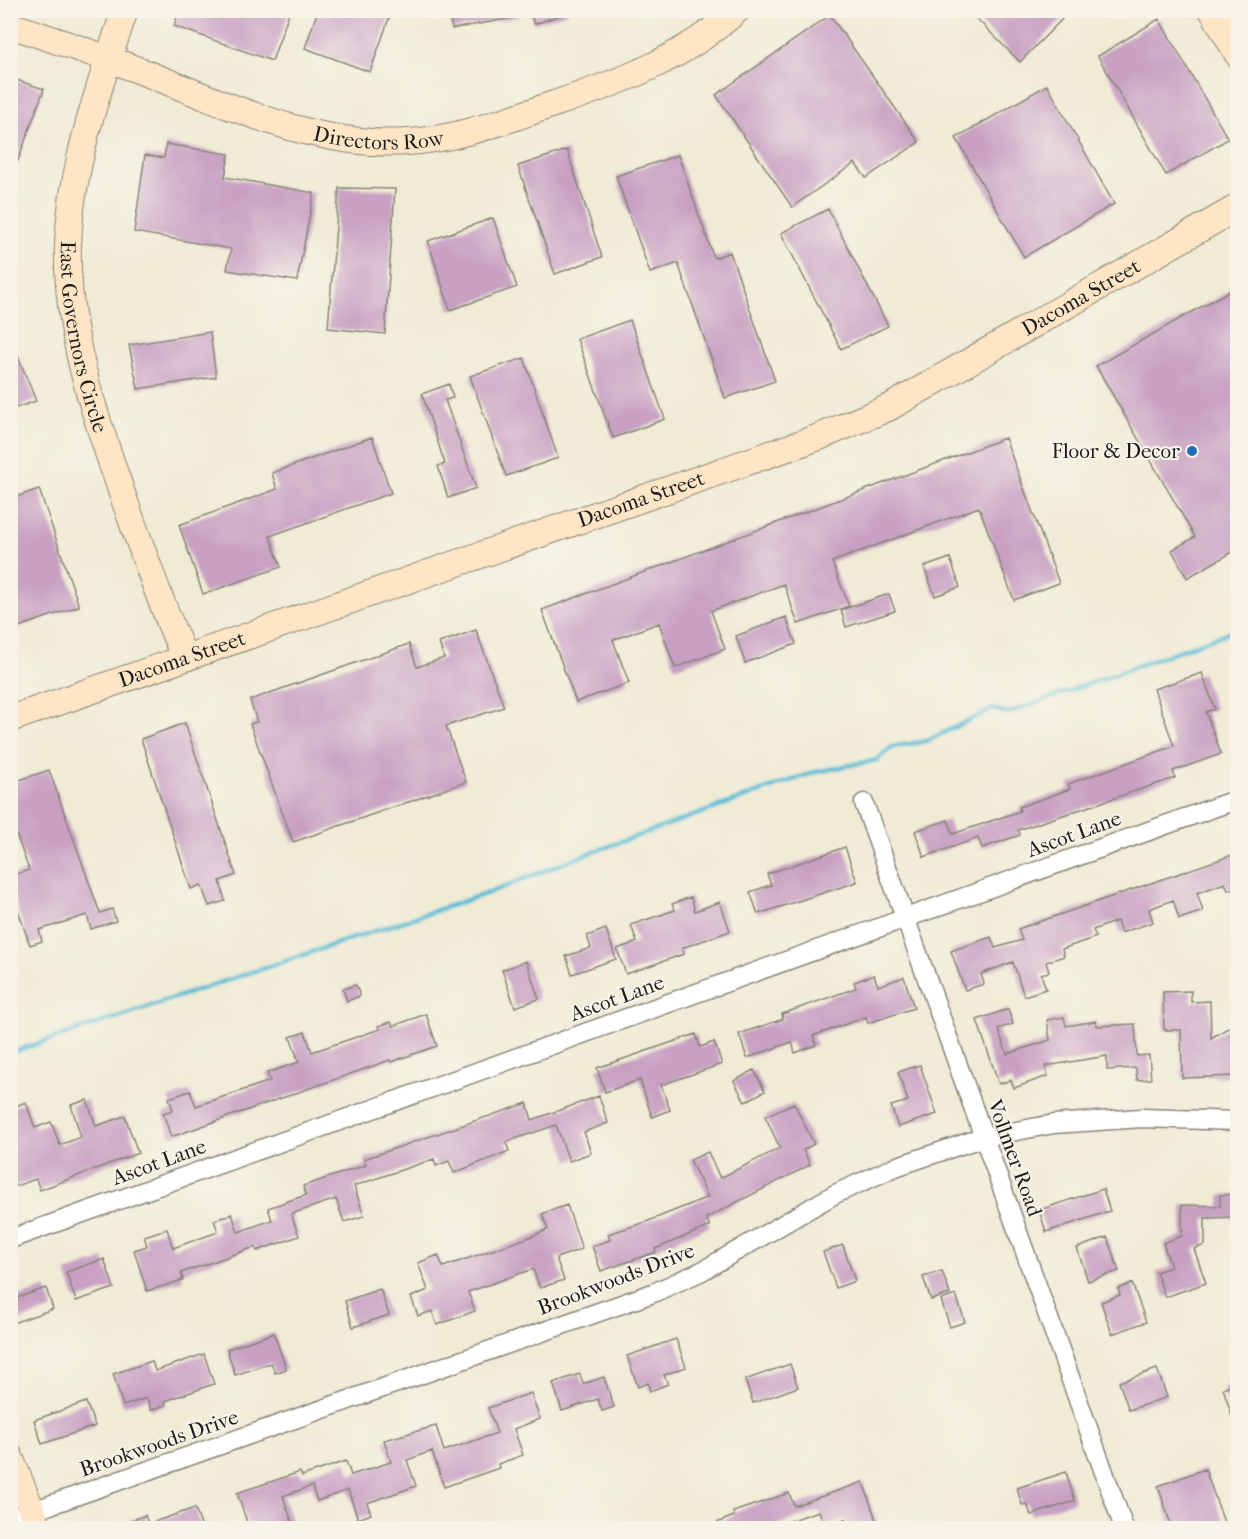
<svg xmlns="http://www.w3.org/2000/svg" width="1248" height="1539" viewBox="0 0 1248 1539" font-family="'IM FELL French Canon',serif">
<style>
.lines{fill:none;stroke-linecap:round;stroke-linejoin:round}
.stream{stroke:#57bcd5;stroke-width:4.5}
.building{fill:#c8a0c3}
.street-casing{stroke:#868478;stroke-width:21}
.secondary-casing{stroke:#868478;stroke-width:28}
.street{stroke:#fff;stroke-width:18}
.secondary{stroke:#fee5c5;stroke-width:26}
.poi-dot{fill:#1f6fb2;stroke:#f7f3e8;stroke-width:2}
.labels{text-anchor:middle;stroke-width:4.5;stroke-linejoin:round;paint-order:stroke}
.street-label{font-size:21px;fill:#1c1c1c;stroke:#f7f3e8}
.poi-label{font-size:21px;fill:#1c1c1c;stroke:#f7f3e8;text-anchor:end}
</style>
<rect width="100%" height="100%" fill="#f7f3e8"/>
<filter id="ink" filterUnits="userSpaceOnUse"><feTurbulence type="fractalNoise" baseFrequency=".0167" numOctaves="2"/><feDisplacementMap in="SourceGraphic" scale="12" xChannelSelector="R" yChannelSelector="G"/><feConvolveMatrix kernelMatrix="1 2 1 2 8 2 1 2 1" color-interpolation-filters="sRGB"/></filter>
<filter id="wash" filterUnits="userSpaceOnUse"><feTurbulence type="fractalNoise" baseFrequency=".008" numOctaves="4" result="noise"/><feDisplacementMap in="SourceGraphic" scale="24" xChannelSelector="R" yChannelSelector="G"/><feGaussianBlur stdDeviation="1.35" result="paint"/><feColorMatrix in="noise" values="0 0 0 0 0 0 0 0 0 0 0 0 0 0 0 0 0 1.4 0 .05"/><feComposite in="paint" operator="in"/></filter>
<g filter="url(#wash)">
<rect width="100%" height="100%" fill="#f0ebd5"/>
<g class="lines">
<path class="stream" d="M10,1053L491,892L579,857L815,772L877,760L892,747L927,741L992,709L1009,713L1238,629"/>
</g>
<g id="blocks">
<path class="building" d="M179,10H290L272,61L174,26Z
M318,10H392L370,72L305,48Z
M448,10H518L519,17L452,29Z
M529,10H567L568,13L534,24Z
M968,10H1071L1020,62Z
M830,15L919,142L866,178L855,163L792,207L716,95Z
M1159,19L1228,139L1166,175L1098,56Z
M10,78L44,89L12,177H10Z
M1047,85L1114,204L1024,257L956,138Z
M166,144L229,154L225,177L314,193L297,281L227,270L231,249L134,232L145,155L164,158Z
M567,150L602,257L555,274L518,166Z
M678,155L714,258L730,252L775,381L725,398L678,263L650,273L616,176Z
M339,188L395,189L385,334L328,328Z
M828,209L888,326L841,349L781,233Z
M493,218L517,287L450,310L428,241Z
M1238,286V549L1187,578L1172,550L1195,537L1096,366Z
M630,320L665,419L613,438L577,339Z
M210,332L216,377L138,389L129,345Z
M10,336L36,401L10,410Z
M524,358L558,458L506,476L470,376Z
M449,384L453,398L445,400L476,488L448,498L438,466L445,464L422,394Z
M372,437L391,493L270,536L281,567L203,594L179,525L277,489L272,473Z
M1005,438L1059,583L1014,600L979,507L832,562L849,606L798,624L784,584L711,611L725,649L675,668L659,623L613,640L629,683L576,702L542,610Z
M39,489L79,606L10,630V499Z
M950,558L960,587L935,596L924,567Z
M889,594L895,611L846,627L841,610Z
M786,617L796,644L745,663L736,636Z
M476,630L504,707L446,726L466,782L293,842L250,724L257,722L250,700L409,644L417,667L444,658L439,643Z
M1202,673L1215,709L1206,712L1221,754L1173,771L1175,778L1018,830L1020,835L982,848L978,838L924,857L915,831L948,820L953,834L1020,811L1019,807L1070,789L1068,784L1174,746L1154,689Z
M185,723L236,875L220,881L225,901L209,906L201,885L191,889L141,739Z
M49,770L100,913L112,909L116,921L91,929L87,915L39,930L42,941L30,945L10,887V876L29,870L10,817V783Z
M845,847L857,882L758,914L750,892L771,885L767,874Z
M1238,853V887L1228,890L1225,883L1197,893L1203,911L1179,919L1173,900L1149,909L1153,922L1121,933L1117,921L1093,930L1096,937L1062,949L1064,956L1046,962L1049,972L1041,974L1046,989L1024,996L1013,962L981,974L984,984L965,990L951,951L991,937L995,948L1022,940L1018,929Z
M691,897L695,911L720,902L730,931L682,948L684,954L626,974L617,949L637,942L631,925L675,910L672,904Z
M606,929L616,959L572,974L566,956L591,948L587,936Z
M526,961L539,999L515,1007L502,970Z
M874,975L878,986L904,977L914,1008L868,1023L866,1017L813,1036L816,1045L795,1053L792,1042L747,1058L739,1034L783,1019L782,1014L856,988L854,982Z
M356,985L360,996L347,1001L343,989Z
M1191,991V1002L1210,1001L1211,1038L1238,1022V1076L1182,1078L1181,1030H1164L1163,992Z
M1008,1009L1013,1024L998,1029L1007,1054L1050,1040L1047,1020L1064,1017L1066,1026L1096,1021L1097,1026L1135,1024L1137,1056L1149,1055L1151,1079L1137,1080L1136,1068L1107,1070V1056L1045,1066L1048,1076L1014,1088L1011,1080L999,1084L977,1020Z
M426,1014L437,1046L391,1062L390,1060L171,1137L163,1113L173,1110L169,1098L190,1091L196,1106L270,1081L267,1073L299,1062L290,1037L305,1032L312,1052L380,1029L378,1026L391,1022L393,1026Z
M696,1034L700,1047L714,1042L722,1064L661,1085L670,1110L652,1117L640,1080L605,1092L597,1068Z
M920,1065L937,1114L898,1127L891,1106L908,1101L898,1072Z
M754,1070L765,1091L745,1102L734,1081Z
M599,1096L608,1123L584,1132L591,1153L569,1161L556,1125L506,1142L509,1151L454,1173L449,1161L436,1166L434,1159L354,1186L364,1216L344,1222L336,1199L291,1214L299,1236L257,1251L255,1247L181,1273L183,1280L147,1291L134,1250L147,1246L144,1236L167,1229L173,1248L218,1232L214,1220L232,1214L238,1232L272,1220L268,1208L306,1195L303,1186L366,1165L364,1159L527,1103L532,1120Z
M87,1100L96,1126L125,1116L138,1153L40,1190L36,1179L10,1188V1108L26,1102L35,1128L51,1122L60,1145L81,1137L71,1105Z
M794,1103L814,1144L803,1150L810,1165L706,1218L710,1226L655,1249L656,1252L601,1271L592,1246L610,1240L608,1234L646,1222L708,1197L690,1160L708,1152L720,1178L780,1148L765,1116Z
M1103,1189L1110,1211L1046,1232L1039,1210Z
M1238,1194V1217L1205,1218V1245L1194,1249L1206,1283L1165,1297L1156,1272L1171,1267L1163,1243L1182,1236V1205L1220,1206V1195Z
M567,1205L582,1249L556,1258L564,1280L540,1288L533,1269L468,1292L475,1311L437,1325L432,1311L418,1316L411,1297L428,1290L418,1263L438,1255L443,1267L533,1236L548,1229L542,1214Z
M1107,1237L1119,1271L1088,1281L1077,1248Z
M843,1245L855,1281L836,1288L823,1252Z
M104,1259L114,1288L76,1301L66,1272Z
M942,1271L950,1294L931,1300L923,1277Z
M1132,1283L1146,1322L1112,1334L1101,1302L1120,1295L1118,1289Z
M46,1288L53,1309L10,1324V1300Z
M380,1289L389,1315L353,1327L345,1301Z
M956,1295L965,1322L950,1327L941,1300Z
M274,1333L286,1369L275,1373L271,1363L235,1375L227,1349Z
M676,1339L686,1367L664,1375L668,1384L650,1391L648,1383L638,1387L627,1356Z
M204,1354L214,1384L165,1401L166,1405L151,1410L147,1398L123,1406L113,1374L152,1361L155,1371Z
M790,1364L798,1387L753,1403L745,1380Z
M1157,1369L1167,1397L1129,1410L1119,1382Z
M580,1374L583,1384L604,1377L614,1407L602,1411L598,1399L562,1411L553,1383Z
M1238,1382V1425H1235L1223,1388Z
M531,1393L540,1419L514,1429L523,1455L498,1464L499,1468L444,1487L432,1451L407,1460L416,1486L367,1503L371,1514L358,1519L348,1490L317,1501L312,1486L283,1496L293,1525L283,1528H249L237,1493L300,1472L302,1476L346,1461L351,1475L391,1462L384,1440L436,1426L444,1451L497,1433L488,1408Z
M86,1402L95,1426L42,1444L34,1420Z
M1205,1469L1226,1528H1172L1158,1486Z
M1066,1472L1075,1501L1031,1515L1027,1504L1022,1505L1017,1488Z
M863,1482L879,1528H848L845,1519L825,1526L819,1511L768,1528H704L734,1516L733,1512L789,1493L794,1506Z
M195,1508L202,1528H113L145,1515L148,1524Z"/>
</g>
</g>
<g filter="url(#ink)">
<use href="#blocks" fill-opacity="0" stroke="#868478" stroke-width="1.5"/>
<g class="lines">
<defs>
<path id="street" d="M864,803L1124,1528
M10,1239L1238,799
M10,1519L653,1293L702,1271L835,1194L895,1167L984,1137L1054,1124L1142,1118L1238,1121"/>
<g id="secondary">
<path id="s1" d="M125,10C99,87 72,162 68,243C65,333 95,416 124,499C143,552 161,605 184,656"/>
<path d="M1212,10L1238,55"/>
<path id="s2" d="M10,25C55,40 100,55 143,72C228,105 315,148 408,142C461,139 508,119 557,103C623,81 684,58 737,10"/>
<path id="s3" d="M10,719L819,437L890,407L1238,207"/>
<path d="M10,1457L39,1528"/>
</g>
</defs>
<use href="#street" class="street-casing"/>
<use href="#secondary" class="secondary-casing"/>
<use href="#street" class="street"/>
<use href="#secondary" class="secondary"/>
</g>
</g>
<circle class="poi-dot" cx="1192" cy="451" r="6"/>
<g class="labels">
<g class="street-label">
<text dy="7" stroke="none"><textPath href="#s2" startOffset="388">Directors Row</textPath></text>
<text dy="7" stroke="none"><textPath href="#s3" startOffset="1154">Dacoma Street</textPath></text>
<text dy="7" stroke="none"><textPath href="#s1" startOffset="336">East Governors Circle</textPath></text>
<text dy="7" stroke="none"><textPath href="#s3" startOffset="668">Dacoma Street</textPath></text>
<text dy="7" stroke="none"><textPath href="#s3" startOffset="182">Dacoma Street</textPath></text>
<text transform="translate(1074 834) rotate(-20)" y="7">Ascot Lane</text>
<text transform="translate(617 998) rotate(-20)" y="7">Ascot Lane</text>
<text transform="translate(1015 1158) rotate(70)" y="7">Vollmer Road</text>
<text transform="translate(159 1162) rotate(-20)" y="7">Ascot Lane</text>
<text transform="translate(616 1279) rotate(-21)" y="7">Brookwoods Drive</text>
<text transform="translate(159 1443) rotate(-19)" y="7">Brookwoods Drive</text>
</g>
<g class="poi-label">
<text x="1180" y="458">Floor &amp; Decor</text>
</g>
</g>
<rect width="1248" height="1539" fill="none" stroke="#f7f3e8" stroke-width="36"/>
</svg>
